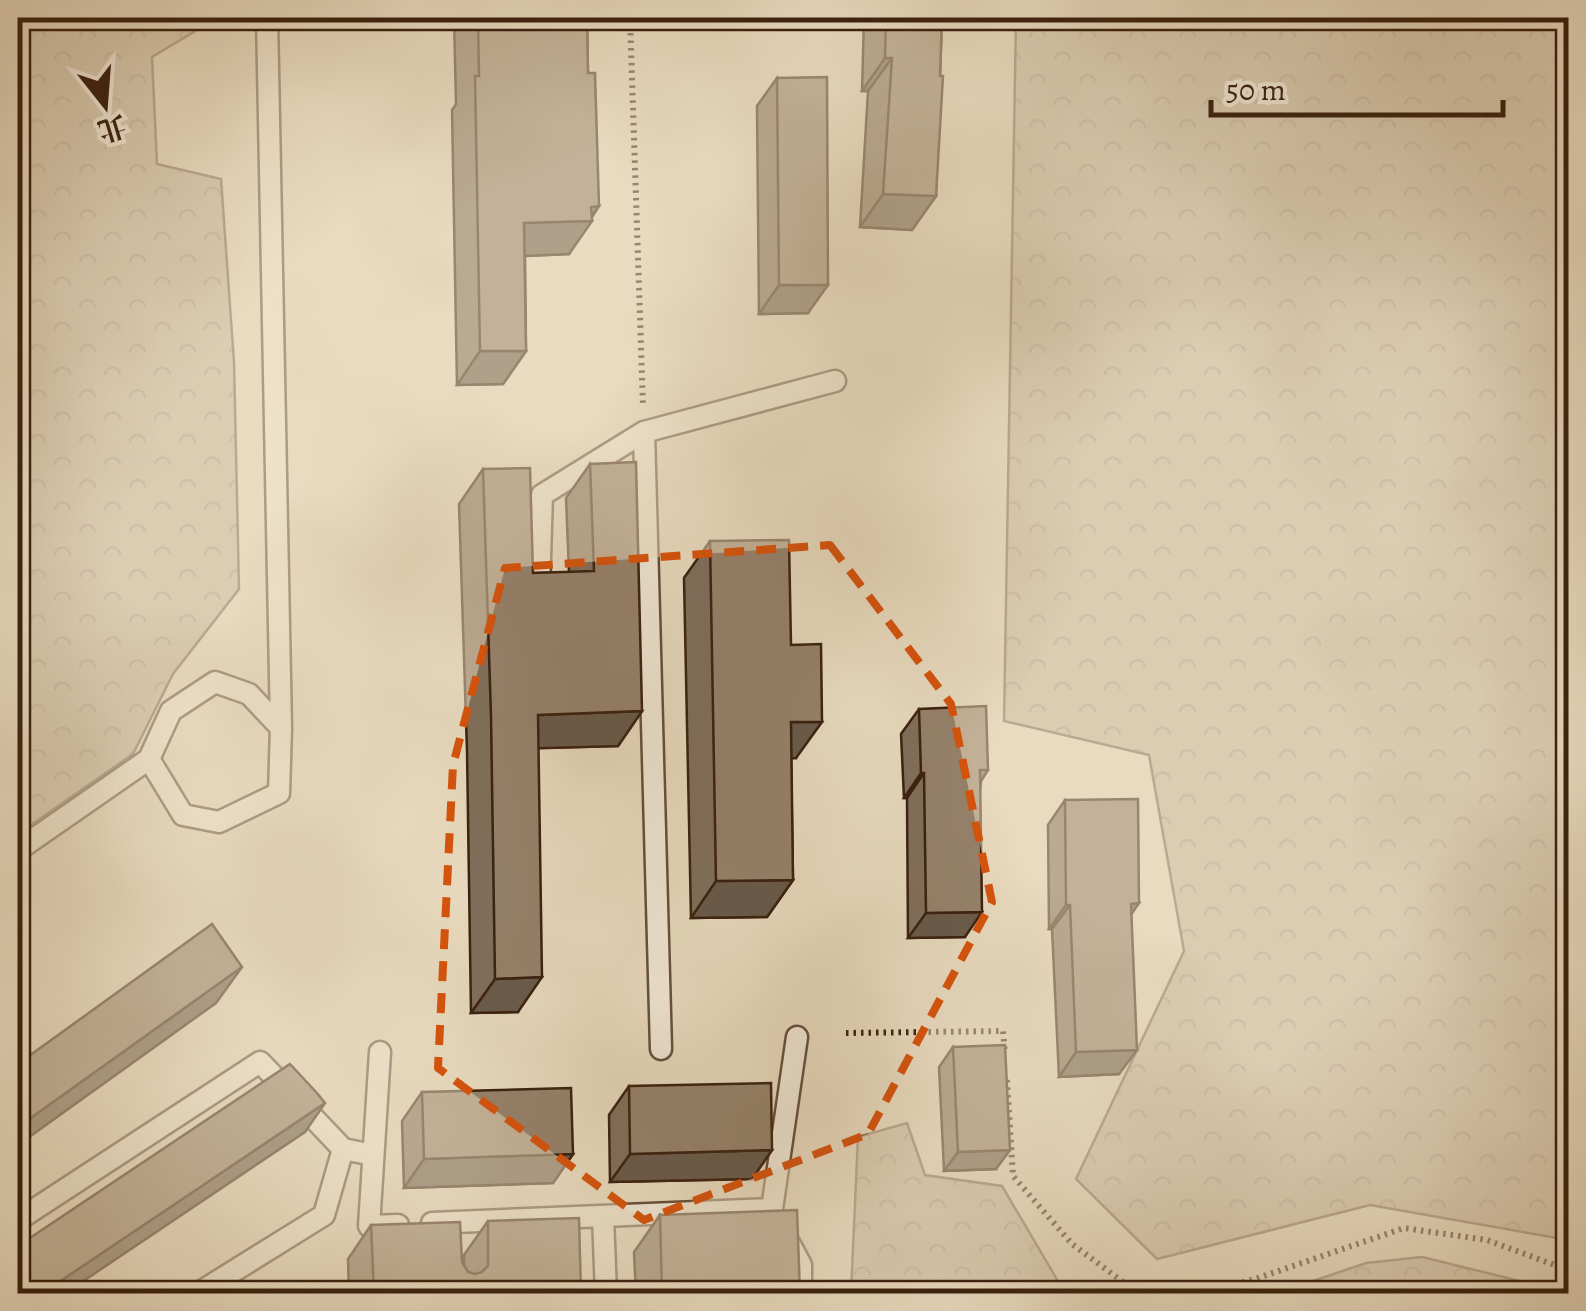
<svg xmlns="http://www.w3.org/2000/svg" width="1586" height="1311" viewBox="0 0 1586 1311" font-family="Alegreya,'Noto Serif TC',serif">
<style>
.forest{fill:url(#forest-crowns);stroke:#826e58;stroke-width:2.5}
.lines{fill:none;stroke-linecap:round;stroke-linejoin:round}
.lane-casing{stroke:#654f3b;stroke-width:25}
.path{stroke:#39200f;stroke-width:6;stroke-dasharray:2.5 5;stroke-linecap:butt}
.lane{stroke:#f1e8d6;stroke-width:20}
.wall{fill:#806f5c;stroke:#39200f;stroke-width:2.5}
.shaded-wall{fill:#685a4b;stroke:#39200f;stroke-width:2.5}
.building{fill:#95816b;stroke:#39200f;stroke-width:2.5}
.marked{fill:none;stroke:#d6530c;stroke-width:8;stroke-dasharray:20 12;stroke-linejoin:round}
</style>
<defs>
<pattern id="forest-crowns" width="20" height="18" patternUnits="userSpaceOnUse" patternTransform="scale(2.5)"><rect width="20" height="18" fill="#cbbba2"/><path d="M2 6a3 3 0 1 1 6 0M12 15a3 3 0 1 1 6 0" fill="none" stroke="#afa08a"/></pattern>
</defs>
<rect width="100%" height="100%" fill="#e9dbc0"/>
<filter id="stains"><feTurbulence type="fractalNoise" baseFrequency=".002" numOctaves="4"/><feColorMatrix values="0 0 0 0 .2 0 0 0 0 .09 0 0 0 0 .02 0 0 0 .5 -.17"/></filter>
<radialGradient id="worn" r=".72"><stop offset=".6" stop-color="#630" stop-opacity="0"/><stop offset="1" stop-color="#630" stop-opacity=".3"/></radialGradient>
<path class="forest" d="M18,18H217L152,57L157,164L221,179L234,362L239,589L173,674L133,754L18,834Z
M1016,18H1568V1240L1370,1205L1157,1259L1076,1179L1184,951L1149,755L1004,721Z
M907,1123L925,1175L1002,1186L1065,1293H851L858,1137Z
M1422,1257L1536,1285L1545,1293H1278L1366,1263Z"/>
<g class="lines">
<defs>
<path id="lane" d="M267,18L281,728
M644,432L661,1049
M539,590L542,495L644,432L835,381
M215,682L249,694L281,728L279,793L219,822L183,815L149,759L171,711Z
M18,850L149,759
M380,1052L369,1226L398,1225
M603,1216L606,1294
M18,1220L260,1062L343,1149L373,1155
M432,1223L772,1209L797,1037
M787,1239L801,1265V1294
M197,1294L324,1215L343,1149"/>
</defs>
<use href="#lane" class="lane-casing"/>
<path class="path" d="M630,18L643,406
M846,1033L1003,1031L1005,1053
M1007,1080L1013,1176L1072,1244L1139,1294
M1199,1294L1255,1279L1404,1228L1487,1240L1568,1270"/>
<use href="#lane" class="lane"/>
</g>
<path class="wall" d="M454,18H587L588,73L599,206L569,254L525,256L526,351L503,384L457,385L452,110L456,104Z
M864,18H942L936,196L912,230L860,227L868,91H862Z
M777,78L808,313L759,314L757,106Z
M590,464L642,711L618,746L538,748L518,1012L471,1013L467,750L459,504L483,469L533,573L569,572L566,498Z
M710,541L791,645L796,758H791L793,880L767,917L691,918L684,578Z
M919,709L988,770L981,781L965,937L908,938L907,798H904L901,734Z
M1065,800L1131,915L1119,1074L1059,1077L1052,929H1049L1048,825Z
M953,1047L996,1169L944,1171L939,1067Z
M629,1086L772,1150L752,1179L610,1182L609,1115Z
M422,1092L573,1154L553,1183L404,1188L402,1121Z
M660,1215L800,1294H636L634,1252Z
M488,1221L581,1294H349L348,1259L371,1225L462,1262L464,1265V1255Z"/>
<path class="shaded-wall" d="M885,58H892L868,91H862Z
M883,194L936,196L912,230L860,227Z
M599,206L588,221H592L569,254L501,257L524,223L591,207Z
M779,285H828L808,313L759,314Z
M480,351H526L503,384L457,385Z
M642,711L618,746L514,749L538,715Z
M791,722H822L796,758L765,759Z
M921,773H924L907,798H904Z
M793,880L767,917L691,918L716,881Z
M1139,903L1122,928L1131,904Z
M1066,905H1070L1052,929H1049Z
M982,912L965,937L908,938L926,913Z
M242,967L216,1003L18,1145V1127Z
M542,977L518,1012L471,1013L495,979Z
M1137,1050L1119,1074L1059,1077L1076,1052Z
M325,1103L305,1132L64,1294H41Z
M772,1150L752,1179L610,1182L630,1154Z
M1010,1150L996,1169L944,1171L958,1152Z
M573,1154L553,1183L404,1188L424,1159Z"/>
<path class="building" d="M478,18H587L588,73H595L599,206L591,207L592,221L524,223L526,351H480L475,76H479Z
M886,18H942L940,76H943L936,196L883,194L892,58H885Z
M827,77L828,285H779L777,78Z
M636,462L642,711L538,715L542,977L495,979L491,716L483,469L530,468L533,573L594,571L590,464Z
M789,540L791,645L821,644L822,722H791L793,880L716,881L710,541Z
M986,706L988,770H980L982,912L926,913L924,773H921L919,709Z
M1138,799L1139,903L1131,904L1137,1050L1076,1052L1070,905H1066L1065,800Z
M212,924L242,967L18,1127V1064Z
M1005,1045L1010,1150L958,1152L953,1047Z
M290,1064L317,1093L325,1103L41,1294H18V1246Z
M771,1083L772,1150L630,1154L629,1086Z
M571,1088L573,1154L424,1159L422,1092Z
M797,1210L800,1294H662L660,1215Z
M579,1218L581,1294H374L371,1225L460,1222L462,1262L468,1272L475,1274L482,1272L488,1266V1221Z"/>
<path d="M0 0H1586V1311H0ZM830,545L951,704L992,902L868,1134L644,1220L438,1068L453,765L505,568Z" fill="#e9dbc0" fill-opacity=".55" fill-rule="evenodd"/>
<path class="marked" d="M830,545L951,704L992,902L868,1134L644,1220L438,1068L453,765L505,568Z"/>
<rect width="1586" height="1311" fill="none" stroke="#e9dbc0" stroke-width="60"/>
<rect x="20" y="20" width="1546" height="1271" fill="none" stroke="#39200f" stroke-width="5"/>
<rect x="30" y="30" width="1526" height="1251" fill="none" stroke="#39200f" stroke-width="2.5"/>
<g transform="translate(105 105) rotate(163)" stroke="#f1e8d6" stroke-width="8" paint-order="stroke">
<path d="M0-8L18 38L0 25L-18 38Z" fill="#39200f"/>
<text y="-15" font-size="28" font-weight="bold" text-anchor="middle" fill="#39200f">北</text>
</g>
<path d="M1211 100v15h292v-15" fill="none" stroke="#39200f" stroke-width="5"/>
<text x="1226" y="100" font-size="30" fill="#39200f" stroke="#f1e8d6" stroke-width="8" paint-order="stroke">50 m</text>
<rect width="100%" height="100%" filter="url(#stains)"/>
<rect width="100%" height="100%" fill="url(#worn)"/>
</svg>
